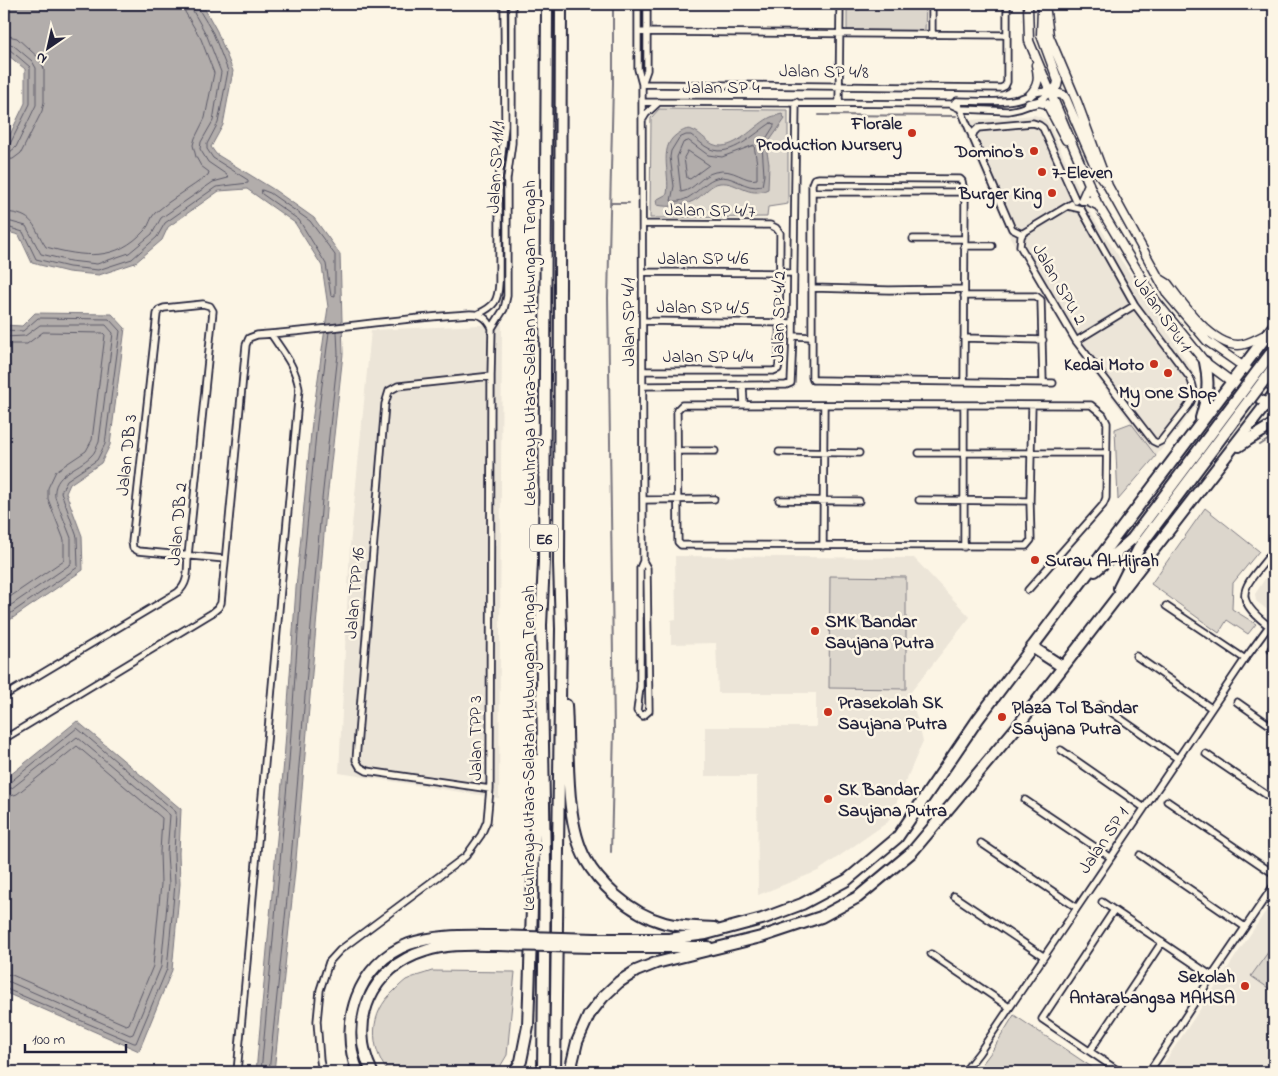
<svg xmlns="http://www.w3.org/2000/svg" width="1278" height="1076" viewBox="0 0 1278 1076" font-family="'Indie Flower',sans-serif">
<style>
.built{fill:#ece5d8}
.green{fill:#dcd6cc;stroke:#7f7c84}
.water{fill:#b2adab;stroke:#78757e}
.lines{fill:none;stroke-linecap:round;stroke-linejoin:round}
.shore{stroke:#5c5a68;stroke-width:1}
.stream{stroke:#78757e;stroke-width:2}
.minor-casing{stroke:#22223b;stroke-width:9}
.secondary-casing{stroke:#22223b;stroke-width:11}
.motorway-casing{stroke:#22223b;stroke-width:14}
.minor{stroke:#fcf5e5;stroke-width:5.5}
.secondary{stroke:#fcf5e5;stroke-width:8}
.motorway{stroke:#fcf5e5;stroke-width:10}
.motorway-bridge-casing{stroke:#22223b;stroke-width:14;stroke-linecap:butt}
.motorway-bridge{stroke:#fcf5e5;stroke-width:10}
.poi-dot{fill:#c8321e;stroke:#fcf5e5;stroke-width:2}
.labels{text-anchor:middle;stroke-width:5;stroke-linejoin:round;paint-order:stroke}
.shield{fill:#fcf5e5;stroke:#63616e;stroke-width:1}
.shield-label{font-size:16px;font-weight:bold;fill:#22223b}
.street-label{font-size:18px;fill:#22223b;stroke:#fcf5e5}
.poi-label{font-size:18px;font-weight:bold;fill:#22223b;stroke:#fcf5e5;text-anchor:start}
</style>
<rect width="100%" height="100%" fill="#fcf5e5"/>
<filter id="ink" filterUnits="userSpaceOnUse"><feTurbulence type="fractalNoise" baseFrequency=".02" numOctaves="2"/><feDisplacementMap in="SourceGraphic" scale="10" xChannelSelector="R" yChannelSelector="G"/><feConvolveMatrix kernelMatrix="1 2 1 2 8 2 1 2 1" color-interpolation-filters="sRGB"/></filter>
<g filter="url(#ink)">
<path class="built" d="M1035,115L1047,120L1088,209L1191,368L1197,383L1196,406L1156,456L1071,343L1010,237L959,121Z
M502,324L499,798L339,773L350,546L371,330Z
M675,556L914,558L970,617L910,693L923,741L888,822L818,871L758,895L757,776H705V727H816V693H718L716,643L671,644V620L676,619Z
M1274,565V615L1256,601L1255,594Z
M1274,899V1072H1158Z"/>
<path class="green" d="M860,4H926L925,31L847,30V10H860Z
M659,109L788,110V204L768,207L767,217L650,218L651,118Z
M1131,423L1156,456L1118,500L1115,429Z
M1205,508L1259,551L1233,583L1232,609L1256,624L1248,634L1227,620L1219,633L1151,584Z
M830,576L906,577V689L829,688Z
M1274,944V992L1251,976Z
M432,971L515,972L507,1055L497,1072H388C369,1046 369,1013 394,991C398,987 402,983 406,980C414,976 424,974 432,971Z
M1014,1015L1099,1072H976L992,1051Z"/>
<path class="water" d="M4,4H202L217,31L233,71L223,125L211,147L216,154L273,189L314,218L340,254L343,354L327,499L295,871L274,1072H256L284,761L296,588L312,422L328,307L322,266L295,223L247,189L219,191L168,227L162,240L135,263L99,275L68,272L32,263L19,235L4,231V147L25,103V69L4,52Z
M782,114L785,119L766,146L769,164L768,189C748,199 738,181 720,183C711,184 705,193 698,198C687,206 670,208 657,205L656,200L667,194C671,173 656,144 681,132C684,130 689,128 692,130C703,133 708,147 722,146C740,145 756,124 771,117C774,116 778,115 782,114Z
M35,313L112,314L125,328L110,445L101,463L70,484L66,493L82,536L83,570L4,624V325L22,326Z
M77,721L181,809L179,853L180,884L172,970L139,1051L4,992V780Z"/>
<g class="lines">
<path class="shore" d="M4,35L17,38L41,60L44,69V102L42,111L21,153L13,159L4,160
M4,42L13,45L32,61L36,68V105L16,147L10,152L4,153
M4,48L9,49L30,67V104L10,144L4,147
M771,123L774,124V126L762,145L764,175L762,186C745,191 733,173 716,178C700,183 692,204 671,201L674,186L670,157L671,151L679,138L686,135H691C697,139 703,146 710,149C731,158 755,133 771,123Z
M689,141L708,155L722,157L754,145L757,164V179C745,183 734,167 715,172C701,175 695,190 681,192L677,157L683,143Z
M688,151L709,165L690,179L687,178L684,158Z
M262,190L270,193L310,221L335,255V297L331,296L326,264L299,220L262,194Z
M4,212C36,214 32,226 46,247C84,257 116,262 145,230C150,225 150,218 155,213C171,199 191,188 208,175L209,172L201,166L196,157L193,145L195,138L205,118L214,73L201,39L185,12L184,4
M4,220L26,226L41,254L70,261L97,264L129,253L152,234L161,218L213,182L228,178L227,175L208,162L200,149L201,142L213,121L221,72L207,36L193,11L191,4
M4,226L23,232L36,259L69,267L98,270L132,259L157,237L165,223L216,187L248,183V180L213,158L207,149V144L218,123L228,71L213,33L198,8V4
M4,330L23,331L38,318L109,319L120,331L105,444L97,460L67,480L61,492L77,537L78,567L4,618
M4,337L25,336L40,325H106L113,333L99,442C97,446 95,453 91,456C78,469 52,474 55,497L71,538V564L4,610
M4,344H27L43,332L103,333L105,335L92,440L86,451L56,471L48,488V499L64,540V560L4,601
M4,784L9,783L77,728L176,812L174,853L175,884L167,969L136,1043H134L4,988
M4,790L12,788L77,737L170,815L167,853L169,884L161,967L133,1034L130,1035L10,982L4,981
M4,798L17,794L77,746L162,818L160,852L161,884L153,966L129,1024L126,1025L12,975L4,974
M261,1072L289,762L301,589L317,423L329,332
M269,1072L290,870L322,499L338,354L337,331"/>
<path class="stream" d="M819,115L956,116
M610,203H629
M1260,445L1274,436
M611,852L614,729L608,298L613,84V4"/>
<defs>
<path id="minor" d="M638,4V69L642,84L643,561L640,568V687L637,711L643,716L649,711L647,568L643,561
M638,32L1006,35
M932,35V4
M642,84L1001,88L1005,86L1007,82V4
M642,84L647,70V4
M957,101L1012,229L1020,233H1023
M642,102L950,104L961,109L1008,111C1023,109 1040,102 1051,92
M839,102L840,4
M955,102L957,101C975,101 995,103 1013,100C1028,98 1036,89 1051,92
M643,119L646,114L659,102
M972,137L974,132L978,128L1033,123L1039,125L1043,128L1076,201
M812,192V184L814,179L819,178L960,179L962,181L965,196L964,381
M965,192H812V377L813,380H817L1053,383
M643,224L770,225L776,228L780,233L779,364L778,369L773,371H643
M1023,233L1021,237L1020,246L1076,341L1153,441L1157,443L1161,441L1189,405C1195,395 1195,389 1190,378L1135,305L1081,209L1068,206
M1023,233L1071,204
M913,239H964
M964,246H992
M643,272L793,273
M813,288L889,290L964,289
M964,296H1036L1041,300L1043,382
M478,314C495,306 498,301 499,283V179L505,126L504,4
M643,321L793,323
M793,336L812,337
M964,338L1043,340
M1076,341L1135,305
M643,386L786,385L791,383L793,336L796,102
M743,386L744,405
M964,405V547
M677,451H715
M779,452L859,453
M919,453H1106
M643,500L714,499
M779,500L859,501
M919,500L1030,501
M823,546L824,405
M1274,550C1244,589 1227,595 1274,630
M1028,590L1103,505L1106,498L1107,423L1103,415L1091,405C955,405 818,404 682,405L677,410L678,542L681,545L1026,546L1031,540L1030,501L1032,405
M1166,606L1245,659
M1271,649L1274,652
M1136,656L1211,708
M4,696L178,592C189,583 187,570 188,556L213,311L210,306L203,304L164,308L159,310L157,314L132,542L133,548L138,551L225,559
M1237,702L1274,728
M1101,705L1177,758
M4,739L212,613L218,608L221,603L246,345L249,338L257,335C328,330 399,318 470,314C482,314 487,318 492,328
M1061,750L1143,807
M1206,754L1274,800
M490,789L367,771L360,767L356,760L385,404L389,391L398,386L491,376
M1025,800L1110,857
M1167,801L1274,874
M981,843L1076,907
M1140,855L1245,927
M954,896L1043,956
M1102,902L1212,976
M1114,910L1042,1019L1120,1072
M931,954L1009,1007
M1090,1051L1162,942
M237,1072L299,389C296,367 283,352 271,334
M322,1072L320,1060L317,1021L320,990L329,962L340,950L466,856L481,835L487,821L490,789L491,376L492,328L504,309L507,296V179L512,143V4
M964,1072L979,1053L1245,659L1269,626
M1149,1072L1212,976L1274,885"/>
<path id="secondary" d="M1028,4L1029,41L1086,177L1097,203L1155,300L1205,362L1232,382L1274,408
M1045,4L1049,36L1077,102L1108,186L1168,295L1207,341L1274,388
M1042,9L1041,35L1058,81L1057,86L1051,92
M1051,92L1063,95L1066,99L1098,173L1104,181
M1030,95C1039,85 1039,77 1036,65
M1029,104L1039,102L1047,104L1066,140
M1089,184L1082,200H1087L1099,206
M1160,279L1168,284C1182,303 1211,345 1238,345C1248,345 1258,338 1267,334"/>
<path id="motorway" d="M1201,418C1207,398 1210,384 1205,362
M1239,446L1248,440L1274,424
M1095,571L1132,539
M1119,588L1140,546
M1032,647L1063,667
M566,705C569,750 564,821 586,860C593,873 604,885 615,895C630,908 646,918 665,923C681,927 698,927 714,928
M595,939H669L706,934L762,919L802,904L847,880L897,838L978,719L1274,326
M595,947H708
M358,1072C338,1024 358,963 409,944C437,934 468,936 497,936
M372,1072C347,1021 372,967 425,951C448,943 474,945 497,945
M515,1072L521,1061L528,1026L537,760
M543,1072L545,864L541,625L544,562L547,4
M555,1072L561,629L559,563L561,4
M571,1072L572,1063L577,1042L589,1015L603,997L619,982L636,971L656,963L761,937L821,917L858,897L912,852L1016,728L1274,394"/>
</defs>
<use href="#minor" class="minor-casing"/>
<use href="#secondary" class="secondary-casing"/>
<use href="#motorway" class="motorway-casing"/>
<use href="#minor" class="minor"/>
<use href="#secondary" class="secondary"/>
<use href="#motorway" class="motorway"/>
<defs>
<path id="motorway-bridge" d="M1132,539L1274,349
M1140,546L1274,367
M497,936L595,939
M497,945L595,947"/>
</defs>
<use href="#motorway-bridge" class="motorway-bridge-casing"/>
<use href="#motorway-bridge" class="motorway-bridge"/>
</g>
</g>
<g class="poi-dot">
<circle cx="912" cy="133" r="5"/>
<circle cx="1034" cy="151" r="5"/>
<circle cx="1042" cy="172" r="5"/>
<circle cx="1052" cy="193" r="5"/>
<circle cx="1154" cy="364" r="5"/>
<circle cx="1168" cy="373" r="5"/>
<circle cx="1035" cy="560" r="5"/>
<circle cx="815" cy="631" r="5"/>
<circle cx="828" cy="712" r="5"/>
<circle cx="1002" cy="717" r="5"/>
<circle cx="828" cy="799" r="5"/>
<circle cx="1245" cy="986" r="5"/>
</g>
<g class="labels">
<rect class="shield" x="530" y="524.5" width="28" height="27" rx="4"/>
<g class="shield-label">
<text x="544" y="544">E6</text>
</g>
<g class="street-label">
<text transform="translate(824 71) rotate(1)" y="6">Jalan SP 4/8</text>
<text x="721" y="93">Jalan SP 4</text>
<text transform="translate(495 167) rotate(-87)" y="6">Jalan SP 11/1</text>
<text transform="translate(710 210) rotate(1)" y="6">Jalan SP 4/7</text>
<text x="703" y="264">Jalan SP 4/6</text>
<text transform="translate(1060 284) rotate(60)" y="6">Jalan SPU 2</text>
<text transform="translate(703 307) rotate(1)" y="6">Jalan SP 4/5</text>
<text transform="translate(1163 314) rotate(55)" y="6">Jalan SPU 1</text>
<text transform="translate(778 317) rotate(-89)" y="6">Jalan SP 4/2</text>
<text transform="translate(628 322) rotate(-90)" y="6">Jalan SP 4/1</text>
<text transform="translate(529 343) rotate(-90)" y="6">Lebuhraya Utara–Selatan Hubungan Tengah</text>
<text x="708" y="362">Jalan SP 4/4</text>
<text transform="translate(126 455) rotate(-84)" y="6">Jalan DB 3</text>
<text transform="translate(177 524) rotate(-85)" y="6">Jalan DB 2</text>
<text transform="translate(354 593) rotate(-85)" y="6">Jalan TPP 16</text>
<text transform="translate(475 738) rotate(-90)" y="6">Jalan TPP 3</text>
<text transform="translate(528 748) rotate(-90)" y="6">Lebuhraya Utara–Selatan Hubungan Tengah</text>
<text transform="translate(1103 840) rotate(-56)" y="6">Jalan SP 1</text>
</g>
<g class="poi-label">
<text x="902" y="129" text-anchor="end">Florale<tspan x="902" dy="21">Production Nursery</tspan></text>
<text x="1024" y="157" text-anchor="end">Domino's</text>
<text x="1052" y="178">7-Eleven</text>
<text x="1042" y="199" text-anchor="end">Burger King</text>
<text x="1144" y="370" text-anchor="end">Kedai Moto</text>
<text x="1168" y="398" text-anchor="middle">My One Shop</text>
<text x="1045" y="566">Surau Al-Hijrah</text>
<text x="825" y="627">SMK Bandar<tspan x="825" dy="21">Saujana Putra</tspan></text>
<text x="838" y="708">Prasekolah SK<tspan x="838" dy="21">Saujana Putra</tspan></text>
<text x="1012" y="713">Plaza Tol Bandar<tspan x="1012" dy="21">Saujana Putra</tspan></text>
<text x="838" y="795">SK Bandar<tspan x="838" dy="21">Saujana Putra</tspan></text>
<text x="1235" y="982" text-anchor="end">Sekolah<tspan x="1235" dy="21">Antarabangsa MAHSA</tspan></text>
</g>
</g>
<rect width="1278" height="1076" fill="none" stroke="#fcf5e5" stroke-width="20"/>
<rect x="10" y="10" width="1258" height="1056" fill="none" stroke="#22223b" stroke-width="2" filter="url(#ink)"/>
<g transform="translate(48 48) rotate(214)" stroke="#fcf5e5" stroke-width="4" paint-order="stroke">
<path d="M0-4L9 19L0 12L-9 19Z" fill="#22223b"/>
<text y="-8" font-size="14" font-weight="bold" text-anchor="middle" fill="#22223b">N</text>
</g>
<path d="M25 1044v8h101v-8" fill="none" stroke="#22223b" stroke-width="2.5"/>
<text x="32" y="1044" font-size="15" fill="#22223b" stroke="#fcf5e5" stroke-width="4" paint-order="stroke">100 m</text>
</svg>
